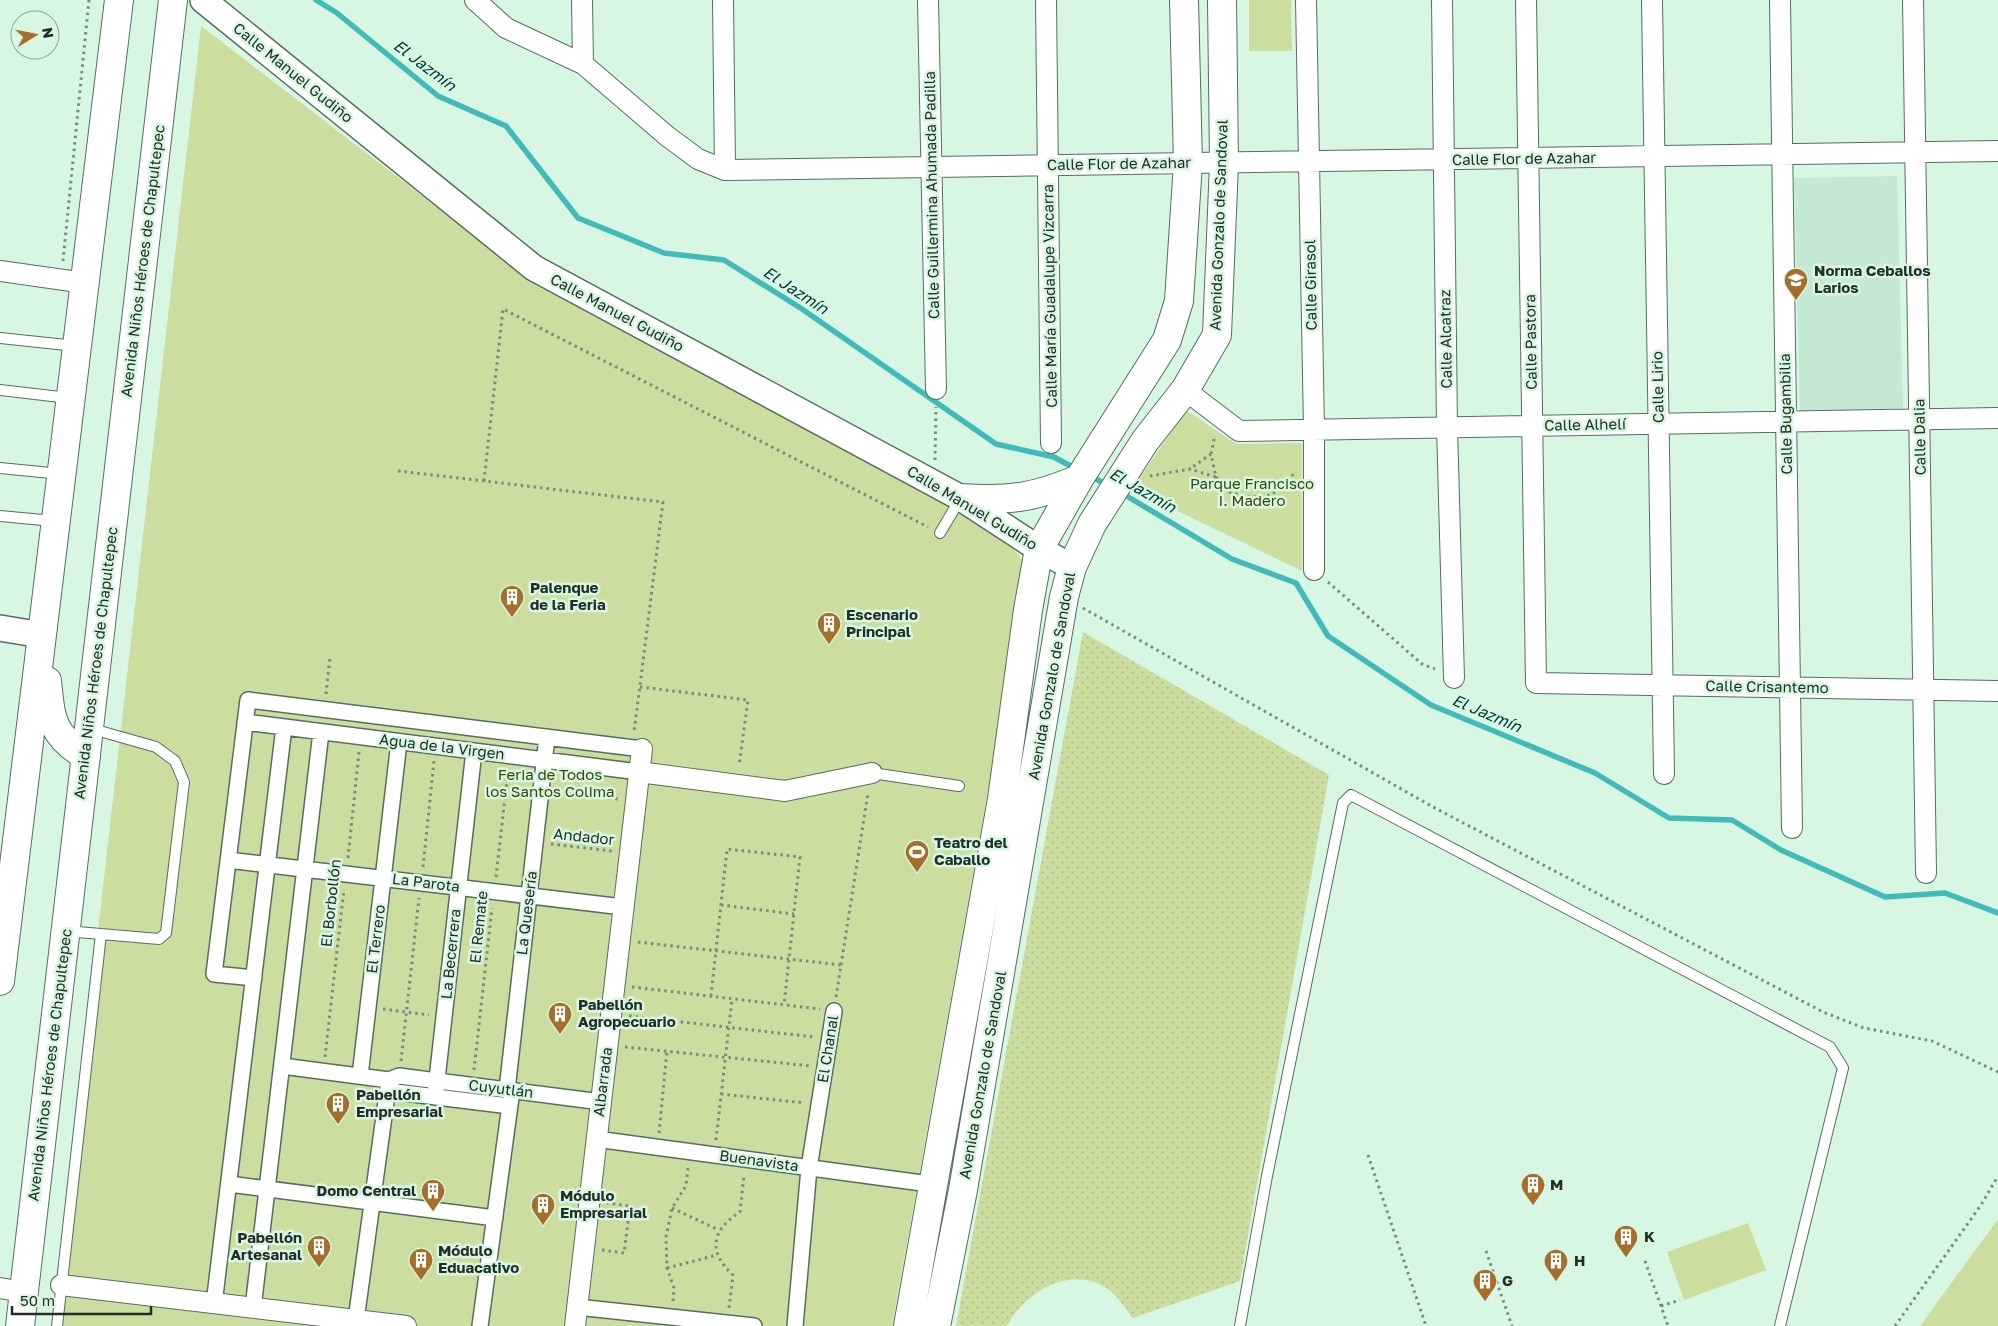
<svg xmlns="http://www.w3.org/2000/svg" width="1998" height="1326" viewBox="0 0 1998 1326" font-family="'Golos Text',sans-serif">
<style>
.built{fill:#c4e8d2}
.grass{fill:url(#grass-dots)}
.park{fill:#cbdd9f}
.lines{fill:none;stroke-linecap:round;stroke-linejoin:round}
.stream{stroke:#41bab9;stroke-width:5.5}
.service-casing{stroke:#546f5e;stroke-width:12}
.pedestrian-casing{stroke:#546f5e;stroke-width:18}
.minor-casing{stroke:#546f5e;stroke-width:22}
.tertiary-casing{stroke:#546f5e;stroke-width:28}
.secondary-casing{stroke:#546f5e;stroke-width:30}
.path{stroke:#778c7f;stroke-width:3;stroke-dasharray:2.5 4;stroke-linecap:butt}
.service{stroke:#fff;stroke-width:10}
.pedestrian{stroke:#fff;stroke-width:15}
.minor{stroke:#fff;stroke-width:20}
.tertiary{stroke:#fff;stroke-width:25}
.secondary{stroke:#fff;stroke-width:28}
.labels{text-anchor:middle;stroke-width:5;stroke-linejoin:round;paint-order:stroke}
.street-label{font-size:15px;fill:#222e27;stroke:#d8f7e3}
.poi-label{font-size:15px;font-weight:bold;fill:#222e27;stroke:#d8f7e3;text-anchor:start}
.park-label{font-size:15px;fill:#384509;stroke:#d8f7e3}
.water-label{font-size:16px;font-style:italic;fill:#003837;stroke:#d8f7e3}
</style>
<defs>
<pattern id="grass-dots" width="8" height="8" patternUnits="userSpaceOnUse" patternTransform="scale(1.25)"><rect width="8" height="8" fill="#cbdd9f"/><path d="M2 2h.1M6 6h.1" fill="none" stroke="#aebe89" stroke-width="1.8" stroke-linecap="round"/></pattern>
</defs>
<rect width="100%" height="100%" fill="#d8f7e3"/>
<path class="built" d="M1897,176L1903,408L1800,411L1794,178Z"/>
<path class="grass" d="M1083,632L1329,775L1240,1281L1133,1318C1127,1311 1122,1303 1116,1296C1080,1260 1027,1288 1007,1326H956Z"/>
<path class="park" d="M1249,0H1291L1292,51H1249Z
M201,26L529,278L991,530L1014,549L1028,568L892,1326H53Z
M1186,410L1236,444L1302,443V571L1132,489Z
M1998,1219V1326H1920Z
M1748,1223L1766,1270L1684,1300L1667,1252Z"/>
<g class="lines">
<path class="stream" d="M316,0L337,13L438,96L506,126L578,218L664,253L724,260L802,309L996,444L1054,457L1076,469
M1089,475L1107,485
M1120,492L1232,559L1296,583L1328,636L1431,705L1595,773L1669,818L1732,820L1781,850L1885,897L1945,893L1998,913"/>
<defs>
<path id="service" d="M0,338L76,346
M0,390L69,398
M0,468L61,474
M0,516L54,521
M940,533L960,499
M872,773L959,786
M66,931L159,939L166,933L184,782L175,761L156,747L89,728
M57,1326L101,934
M1240,1326L1267,1176L1343,803L1351,795L1830,1047L1843,1068L1780,1326"/>
<path id="pedestrian" d="M245,722L639,772
M228,860L623,907
M254,978L214,974L248,700L642,749
M282,1066L389,1080L399,1076L601,1102
M360,1076L399,742
M507,1090L547,737
M388,1091L510,1106
M435,1097L474,751
M596,1139L922,1183
M229,1184L495,1218
M214,1304L284,727
M577,1307L754,1326
M253,1308L321,732
M356,1320L389,1080
M480,1326L512,1090
M795,1326L809,1168L834,1011"/>
<path id="minor" d="M475,0L506,28L583,64L667,136L698,159L725,170L1998,151
M582,0L583,64
M723,0L725,170
M928,0L936,389
M1046,0L1051,443
M1306,0L1314,429V570
M1442,0L1447,427L1454,678
M1526,0L1536,683L1998,691
M1652,0L1664,774
M1780,0L1792,828
M1913,0L1926,873
M0,271L85,283
M1185,390L1239,431L1998,418
M639,772L785,791L872,773
M61,1285L406,1326
M0,1288L24,1292
M575,1326L642,749"/>
<path id="tertiary" d="M203,0L534,268L961,498L1039,549L1072,567
M0,628L42,635"/>
<path id="secondary" d="M961,498C1010,501 1033,498 1079,479
M47,681C51,719 51,735 86,756
M0,981L119,0
M20,1326L173,0
M908,1326L1002,799L1028,610L1039,549L1079,479L1167,340L1179,301L1188,163L1184,0
M936,1326L963,1190L1064,597L1072,567L1092,524L1145,441L1185,390L1217,335L1224,163L1222,0"/>
</defs>
<use href="#service" class="service-casing"/>
<use href="#pedestrian" class="pedestrian-casing"/>
<use href="#minor" class="minor-casing"/>
<use href="#tertiary" class="tertiary-casing"/>
<use href="#secondary" class="secondary-casing"/>
<path class="path" d="M63,261L89,0
M1211,454L1215,435
M935,460L936,407
M398,471L663,502L634,733
M1150,476L1190,469L1216,477L1211,454L1190,469
M1216,477L1231,493L1252,497L1271,495L1289,481L1295,471
M484,481L503,309L928,527
M1328,582L1422,664L1435,669
M1083,608L1433,807L1823,1012L1864,1028L1932,1041L1998,1072
M640,687L748,700L739,766
M326,694L330,657
M557,792L618,799
M551,844L612,851
M348,858L359,752
M423,867L434,761
M496,877L508,771
M721,905L794,914
M638,942L841,965
M632,987L820,1009
M711,996L727,849L800,857L784,1005
M836,997L868,793
M383,1009L429,1015
M629,1016L814,1037
M625,1047L811,1066
M325,1057L344,889
M401,1061L419,898
M474,1070L492,908
M721,1094L805,1103
M659,1133L667,1051
M716,1140L732,999
M1368,1155L1426,1326
M672,1208L719,1230
M602,1250L624,1253L630,1206L607,1203
M1486,1251L1512,1326
M1645,1261L1668,1326
M667,1268L717,1255
M673,1301L674,1288L667,1268L666,1237L672,1208L686,1186L688,1168
M1661,1306L1680,1300
M729,1308L733,1275C707,1251 712,1230 740,1212L744,1175
M1895,1326L1981,1205L1998,1176"/>
<use href="#service" class="service"/>
<use href="#pedestrian" class="pedestrian"/>
<use href="#minor" class="minor"/>
<use href="#tertiary" class="tertiary"/>
<use href="#secondary" class="secondary"/>
</g>
<defs>
<symbol id="school-pin" viewBox="-11 -11 22 30"><path d="M0 17L-7.5 6A9.5 9.5 0 1 1 7.5 6Z" fill="#a66e2b" stroke="#d8f7e3"/><path d="M0-5L7-2L0 1L-7-2ZM-4 1L0 2.5L4 1V4Q0 6-4 4Z" fill="#fff"/></symbol>
<symbol id="building-pin" viewBox="-11 -11 22 30"><path d="M0 17L-7.5 6A9.5 9.5 0 1 1 7.5 6Z" fill="#a66e2b" stroke="#d8f7e3"/><path d="M-4-6H4V6H1V3H-1V6H-4ZM-2.5-4.3h1.7v1.8h-1.7ZM.8-4.3h1.7v1.8H.8ZM-2.5-1h1.7V.8h-1.7ZM.8-1h1.7V.8H.8Z" fill="#fff"/></symbol>
<symbol id="stadium-pin" viewBox="-11 -11 22 30"><path d="M0 17L-7.5 6A9.5 9.5 0 1 1 7.5 6Z" fill="#a66e2b" stroke="#d8f7e3"/><path d="M0-5a6.5 5 0 1 0 0 10a6.5 5 0 1 0 0-10ZM-3.5-1.8h7v3.6h-7Z" fill="#fff"/></symbol>
</defs>
<g fill-rule="evenodd">
<use href="#school-pin" x="1782" y="266" width="28" height="38"/>
<use href="#building-pin" x="498" y="583" width="28" height="38"/>
<use href="#building-pin" x="815" y="610" width="28" height="38"/>
<use href="#stadium-pin" x="903" y="838" width="28" height="38"/>
<use href="#building-pin" x="546" y="1000" width="28" height="38"/>
<use href="#building-pin" x="324" y="1090" width="28" height="38"/>
<use href="#building-pin" x="1519" y="1171" width="28" height="38"/>
<use href="#building-pin" x="419" y="1177" width="28" height="38"/>
<use href="#building-pin" x="529" y="1191" width="28" height="38"/>
<use href="#building-pin" x="1612" y="1223" width="28" height="38"/>
<use href="#building-pin" x="305" y="1233" width="28" height="38"/>
<use href="#building-pin" x="407" y="1246" width="28" height="38"/>
<use href="#building-pin" x="1542" y="1247" width="28" height="38"/>
<use href="#building-pin" x="1471" y="1267" width="28" height="38"/>
</g>
<g class="labels">
<g class="street-label">
<text transform="translate(293 73) rotate(39)" y="5">Calle Manuel Gudiño</text>
<text transform="translate(1524 159) rotate(-1)" y="5">Calle Flor de Azahar</text>
<text transform="translate(1119 164) rotate(-1)" y="5">Calle Flor de Azahar</text>
<text transform="translate(932 195) rotate(-91)" y="5">Calle Guillermina Ahumada Padilla</text>
<text transform="translate(1219 225) rotate(-88)" y="5">Avenida Gonzalo de Sandoval</text>
<text transform="translate(143 261) rotate(-83)" y="5">Avenida Niños Héroes de Chapultepec</text>
<text transform="translate(1311 285) rotate(-91)" y="5">Calle Girasol</text>
<text transform="translate(1050 296) rotate(-91)" y="5">Calle María Guadalupe Vizcarra</text>
<text transform="translate(617 313) rotate(28)" y="5">Calle Manuel Gudiño</text>
<text transform="translate(1446 339) rotate(-91)" y="5">Calle Alcatraz</text>
<text transform="translate(1531 342) rotate(-91)" y="5">Calle Pastora</text>
<text transform="translate(1658 387) rotate(-91)" y="5">Calle Lirio</text>
<text transform="translate(1786 414) rotate(-91)" y="5">Calle Bugambilia</text>
<text transform="translate(1585 425) rotate(-1)" y="5">Calle Alhelí</text>
<text transform="translate(1920 437) rotate(-91)" y="5">Calle Dalia</text>
<text transform="translate(972 508) rotate(31)" y="5">Calle Manuel Gudiño</text>
<text transform="translate(96 663) rotate(-83)" y="5">Avenida Niños Héroes de Chapultepec</text>
<text transform="translate(1052 676) rotate(-80)" y="5">Avenida Gonzalo de Sandoval</text>
<text transform="translate(1767 687) rotate(1)" y="5">Calle Crisantemo</text>
<text transform="translate(442 747) rotate(7)" y="5">Agua de la Virgen</text>
<text transform="translate(584 837) rotate(6)" y="5">Andador</text>
<text transform="translate(426 883) rotate(7)" y="5">La Parota</text>
<text transform="translate(331 903) rotate(-84)" y="5">El Borbollón</text>
<text transform="translate(527 913) rotate(-83)" y="5">La Quesería</text>
<text transform="translate(479 927) rotate(-84)" y="5">El Remate</text>
<text transform="translate(376 939) rotate(-83)" y="5">El Terrero</text>
<text transform="translate(451 954) rotate(-84)" y="5">La Becerrera</text>
<text transform="translate(828 1049) rotate(-81)" y="5">El Chanal</text>
<text transform="translate(50 1065) rotate(-83)" y="5">Avenida Niños Héroes de Chapultepec</text>
<text transform="translate(983 1075) rotate(-80)" y="5">Avenida Gonzalo de Sandoval</text>
<text transform="translate(603 1082) rotate(-83)" y="5">Albarrada</text>
<text transform="translate(501 1089) rotate(7)" y="5">Cuyutlán</text>
<text transform="translate(759 1161) rotate(8)" y="5">Buenavista</text>
</g>
<g class="poi-label">
<text x="1814" y="276">Norma Ceballos<tspan x="1814" dy="17">Larios</tspan></text>
<text x="530" y="593">Palenque<tspan x="530" dy="17">de la Feria</tspan></text>
<text x="846" y="620">Escenario<tspan x="846" dy="17">Principal</tspan></text>
<text x="934" y="848">Teatro del<tspan x="934" dy="17">Caballo</tspan></text>
<text x="578" y="1010">Pabellón<tspan x="578" dy="17">Agropecuario</tspan></text>
<text x="356" y="1100">Pabellón<tspan x="356" dy="17">Empresarial</tspan></text>
<text x="1550" y="1190">M</text>
<text x="416" y="1196" text-anchor="end">Domo Central</text>
<text x="560" y="1201">Módulo<tspan x="560" dy="17">Empresarial</tspan></text>
<text x="1644" y="1242">K</text>
<text x="302" y="1243" text-anchor="end">Pabellón<tspan x="302" dy="17">Artesanal</tspan></text>
<text x="438" y="1256">Módulo<tspan x="438" dy="17">Eduacativo</tspan></text>
<text x="1574" y="1266">H</text>
<text x="1502" y="1286">G</text>
</g>
<g class="park-label">
<text x="1252" y="489">Parque Francisco<tspan x="1252" dy="17">I. Madero</tspan></text>
<text x="550" y="780">Feria de Todos<tspan x="550" dy="17">los Santos Colima</tspan></text>
</g>
<g class="water-label">
<text transform="translate(425 65) rotate(37)" y="6">El Jazmín</text>
<text transform="translate(796 290) rotate(33)" y="6">El Jazmín</text>
<text transform="translate(1143 490) rotate(30)" y="6">El Jazmín</text>
<text transform="translate(1487 713) rotate(23)" y="6">El Jazmín</text>
</g>
</g>
<g transform="translate(35 35) rotate(80)"><circle r="24" fill="#d8f7e3" stroke="#8fa798"/>
<path d="M0-4L9 19L0 12L-9 19Z" fill="#a66e2b"/>
<text y="-8" font-size="14" font-weight="bold" text-anchor="middle" fill="#222e27">N</text>
</g>
<path d="M12 1306v8h139v-8" fill="none" stroke="#222e27" stroke-width="2.5"/>
<text x="20" y="1306" font-size="15" fill="#222e27" stroke="#d8f7e3" stroke-width="4" paint-order="stroke">50 m</text>
</svg>
